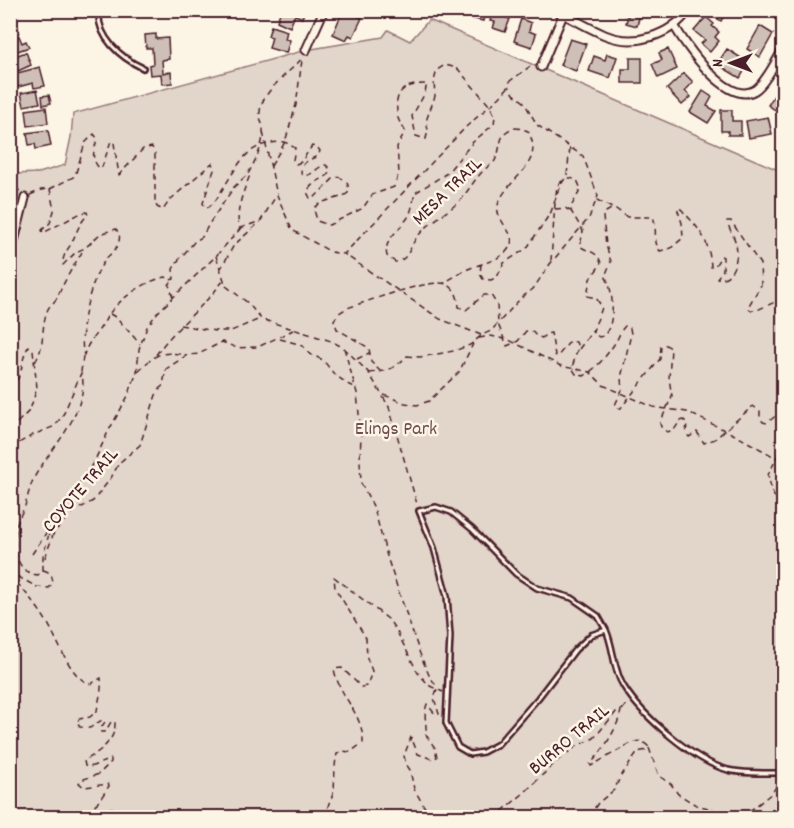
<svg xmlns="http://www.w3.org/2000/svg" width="794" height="828" viewBox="0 0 794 828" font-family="Dekko,sans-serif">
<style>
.green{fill:#e2d5ca;stroke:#967a7a;stroke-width:1.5}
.building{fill:#cfc0b7;stroke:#4a1f2b;stroke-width:1.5}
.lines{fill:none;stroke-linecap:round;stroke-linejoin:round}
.lane-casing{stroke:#4a1f2b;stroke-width:8}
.street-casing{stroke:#4a1f2b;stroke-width:11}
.path{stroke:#4a1f2b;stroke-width:1.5;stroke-dasharray:6 4.5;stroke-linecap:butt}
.lane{stroke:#fcf5e5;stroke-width:3}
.street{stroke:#fcf5e5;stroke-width:7}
.labels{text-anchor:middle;stroke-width:5;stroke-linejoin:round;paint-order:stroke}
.street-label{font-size:20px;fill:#4a1f2b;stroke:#fcf5e5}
.park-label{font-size:20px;fill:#704c53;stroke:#fcf5e5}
</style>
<rect width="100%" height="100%" fill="#fcf5e5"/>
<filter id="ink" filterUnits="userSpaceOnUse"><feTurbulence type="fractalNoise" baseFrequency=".0167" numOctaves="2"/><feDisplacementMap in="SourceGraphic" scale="12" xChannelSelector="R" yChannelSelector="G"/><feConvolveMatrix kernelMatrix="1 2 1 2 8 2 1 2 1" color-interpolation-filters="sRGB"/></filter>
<g filter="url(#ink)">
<path class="green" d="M429,20L783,172V817H11L10,157L12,174L39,173L65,165L71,137L73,114L306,50L383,37L388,30L410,41Z"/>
<path class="building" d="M10,10H17L18,15L10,17Z
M281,10H305L302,18L295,15L290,27L277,21Z
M343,10L362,18L353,37L349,35L346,40L333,34Z
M463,10H486L483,21L462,16Z
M494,10H506L504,17L510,19L505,32L493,28L495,22L490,21Z
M617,10H641L637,26L626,23L628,16L617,13Z
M652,10H664L665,15L654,17Z
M709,10H727L721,21L708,13Z
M706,17L714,24L712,26L719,32L715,37L719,41L710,52L701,44L705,40L694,31Z
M15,19L19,32L10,35V20Z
M521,19L531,23L529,31L536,34L532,47L514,41Z
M271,26L287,31L285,39L290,40L286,53L269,48L272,37L268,36Z
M760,26L773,34L760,57L747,49Z
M156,34V39L168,38L169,59L162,60L163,73L171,72L172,83L162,84L161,74L150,75L149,65L153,64L152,48H146L145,35Z
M19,36L22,43L26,41L29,47L12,53L10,39Z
M570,39L586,44L576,71L560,65Z
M668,49L677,69L658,78L652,64L662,60L659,53Z
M727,49L749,63L740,78L717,64Z
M26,52L31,65L18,71L13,57Z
M607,54L617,57L610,78L589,71L594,56L605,60Z
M630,58H642V83H622V69H630Z
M40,67L45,86L34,88L33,83L18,87L14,74Z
M684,73L693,82L685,91L691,97L682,105L667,89Z
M781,85L784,87V116L768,105Z
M37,90L40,103L24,106L21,93Z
M703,91L712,97L707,106L716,111L708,123L690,112Z
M49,95L51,103L43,105L42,96Z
M46,107L48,123L28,126L26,110Z
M721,110H732V121H741V135H728V131H721Z
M768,117L772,134L749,138L746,121Z
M48,130L51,146L36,149L35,144L29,145L27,133Z"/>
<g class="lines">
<defs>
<path id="lane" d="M99,10C96,37 121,58 143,68
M606,630L598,616L572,598L537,588L516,574L472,529L451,512L436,507L419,511L434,548L447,596L450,636L446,723L458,747L470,754L483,752L498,744L538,698L575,650L591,635L606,630C614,648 613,670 624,687C642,716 694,761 728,770C745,774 766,773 784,773"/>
<path id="street" d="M555,10C572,18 588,28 605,35C635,47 670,36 689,10
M674,25C685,45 728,107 755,90C765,84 777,59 784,48
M306,50L324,10
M541,67L565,10
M10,257L25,198"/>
</defs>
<use href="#lane" class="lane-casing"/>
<use href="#street" class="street-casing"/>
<path class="path" d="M263,132L277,195L292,230L331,252L343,254
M271,166L285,142L296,105L302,60
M567,175L570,147
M10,178L20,192
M50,189L75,176L85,143L94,134L97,138C95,151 89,157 100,169L102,167L111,141L114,143L119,175L143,149L152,147L155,153V202L157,207L163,210L170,200L212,163L214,170L203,203L204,206L207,208C214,204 218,197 222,190C241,161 247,142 285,142L295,148L293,160L296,164L301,162L312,146L318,148L320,151L318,156C309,160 301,162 301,173L303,176C313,176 317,166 326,165L330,169L328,175C320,181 312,182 307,192L310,198L313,199L335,177C345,177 350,183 348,193C338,201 322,198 314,209L317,221L329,225L363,208L372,195L394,187L399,173L397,147L405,131C403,127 399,122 398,118C393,92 402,84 427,84L424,95L412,116L416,136L426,139L428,130L426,121L435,96L434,81L437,70L445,65L457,68L490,106L495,116L494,124L473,142L447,173L415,193C413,201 412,213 406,220C398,232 383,240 387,256L395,262C410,260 409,246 418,236C428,224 441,216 454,206C466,196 472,182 483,171C487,167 491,165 494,162C501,153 498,139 506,132C513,126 520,128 528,131C546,164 509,177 499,202C491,221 520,232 509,248C501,261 481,263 468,269C460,273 452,278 444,283
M30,195L41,190L50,189L54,211L50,223L42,230L43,233L81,213L87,212L88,215C79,223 77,232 72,242C68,250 62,255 63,265L76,252L85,248L100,234L116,229C123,238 118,243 114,252C93,262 77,333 84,355C87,345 92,339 98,331C104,324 107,315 114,308C124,296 150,279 166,277L170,280L174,279L173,269L177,262L195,241L202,237L209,224L234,187L248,174
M556,195L557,186L564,179
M597,200L612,208
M555,209L565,208L570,211
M240,228L258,222
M216,256L226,286L248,303L261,319L331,341L344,348L369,373L389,407L417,504
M551,261L555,203
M481,264L480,274L483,279L491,280L497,277L504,263L527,248L551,212L560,186L566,177L577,180L581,189L572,205L571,211L583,231L580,246C587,252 599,251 601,264L590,279L587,296L596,298L602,307C600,316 594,324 593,333L599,337L603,336C616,326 614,289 605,276L611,262L606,245L603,217L606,212L611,209H616L627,217H653C658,229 652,241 660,251L671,248L683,238L682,223L677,208L681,209C699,229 709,238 711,267L715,266L721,256L723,257V270L717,278C733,282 739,257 736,244C734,236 729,229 727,221H731L760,264L761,285L748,307L750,310H757L784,298
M220,270L234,245L260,222L276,196
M171,282L169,285L173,297
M110,314L117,318L140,344
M180,325L215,331H231L260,319
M481,335L440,319L344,254L467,126L500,97L509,86L510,81L532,65L535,66
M479,338L491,336L509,340L561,366L590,372L603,385L653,407L687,412L735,435L784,462
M280,339L302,345L310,354L323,360L334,374L349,385L356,387
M344,348L357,393L361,435L360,460L361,483L374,508L388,560L420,654L429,675L437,687
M579,349L594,329
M156,355C175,327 203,308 223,281
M357,359L369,353
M35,362C46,346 40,326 48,309C50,305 55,302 57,298C64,281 74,265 84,249
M138,371C157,353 160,351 186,355
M81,372L83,356
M381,372L371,362L369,348L337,329L334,320L339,313L347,308C366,302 431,278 446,284C456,288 458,298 459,307L466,310L484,295H491L497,305L498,324L507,346L518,341L526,331H532L536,336L542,338L546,334L551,333L555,355L557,357L570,341L576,342L578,347L572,368L576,374L584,376C597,368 607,355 615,343C619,337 620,331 625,326L630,328L631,334L621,378L622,390L615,405L620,409L660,359L661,346L664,344L671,348L669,379L672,396L660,423L661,427L667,432L674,430L680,421L684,420L687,423L686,433L689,437L697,432L704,443L715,439L753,406L760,411V418L763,422L767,423L784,409
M369,373C388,371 393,370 407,356L420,357L454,351L470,345L482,335L491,331L520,299L533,289L550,264L589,218L598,196L583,156L537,125L524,102L514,94L509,86
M10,388C26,374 19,360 29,346L33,350L37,388L30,410L14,426L10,433
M384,395L405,403L417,405L429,401L459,372L473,344
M784,444L768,475L772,492L784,515
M10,448L33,435L55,426L64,413L81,373C87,387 78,409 71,422C61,441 46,457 35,476C30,485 28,496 25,506C22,513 17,520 16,528C13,545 14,573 38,575L43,570V556L50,530
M32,554L95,460L108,432L128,396L137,372L139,349L147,327L157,313L216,256L240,229C234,213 244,190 250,175L248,174C255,161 264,145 263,130C263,124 259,118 260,112C261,91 291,72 303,57
M45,558L54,532L73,512L93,501L111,478L119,463L140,445L156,395L163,385L166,369L187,355L199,354L222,342L237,348L258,347L293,330
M43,570C51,572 52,575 53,583L49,588L37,587L13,574V578C24,591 36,604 45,619C57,636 69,679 91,684L101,678C102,693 99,697 97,711L90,717L79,719L77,723L80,727L90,728L102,720L105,722L100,729L101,732H105L111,722H115C116,741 99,752 84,761L85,766L90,767L111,759V762L99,774L81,780L79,783L84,787L108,784L109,786L99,801L87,812L89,816H95L111,808L115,809L108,818
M622,710L628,702
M649,748L659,776L671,784L678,794L696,805L716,810L731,818
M120,818L122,812L126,811L129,813L127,818
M329,818C325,802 332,802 334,789C335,777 334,766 337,754L342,751L350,752L363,743C364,714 339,697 334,669L342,668L361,687L367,686L372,671L367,658L366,638L335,588L334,577L388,619L396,630L418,673L430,686L443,692
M431,818L414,789L410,770L406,764L404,756L411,737L418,754L432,759L437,757L435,748L426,735C427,724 423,715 427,704L435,714H439L434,698L437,689
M494,818L524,793L558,760L577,746L594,738L617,711L621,710C619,726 602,753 590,764L591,766L633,742L642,741L648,746L647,750L638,752L621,776L614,790L598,803L588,818
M741,818L772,793L778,784L784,783"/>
<use href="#lane" class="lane"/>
<use href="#street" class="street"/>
</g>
</g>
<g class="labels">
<g class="street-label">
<text transform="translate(446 190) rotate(-44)" y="7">MESA TRAIL</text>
<text transform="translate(79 489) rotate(-49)" y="7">COYOTE TRAIL</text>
<text transform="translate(568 738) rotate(-40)" y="7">BURRO TRAIL</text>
</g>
<g class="park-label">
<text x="396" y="434">Elings Park</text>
</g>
</g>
<rect width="794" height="828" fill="none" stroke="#fcf5e5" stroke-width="36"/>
<rect x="18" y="18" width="758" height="792" fill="none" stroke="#4a1f2b" stroke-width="2" filter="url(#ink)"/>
<g transform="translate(731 63) rotate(270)" stroke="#fcf5e5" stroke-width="4.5" paint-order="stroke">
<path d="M0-4.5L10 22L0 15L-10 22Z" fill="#4a1f2b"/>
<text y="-9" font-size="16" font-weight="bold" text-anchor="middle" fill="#4a1f2b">N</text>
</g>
</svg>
